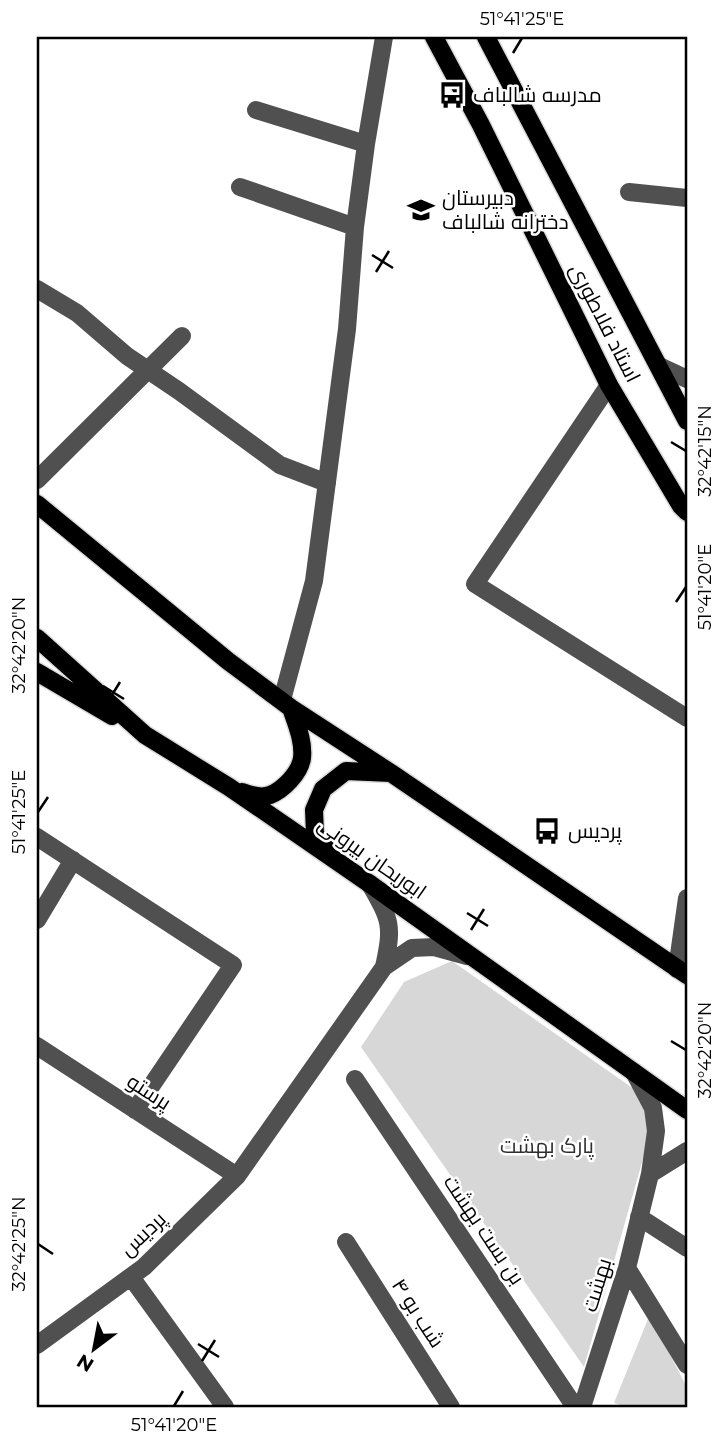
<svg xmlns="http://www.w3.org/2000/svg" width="724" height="1444" viewBox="0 0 724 1444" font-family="Montserrat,Cairo,sans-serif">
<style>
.green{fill:#d7d7d7}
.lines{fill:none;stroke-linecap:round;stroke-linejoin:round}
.major-casing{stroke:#dbdbdb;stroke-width:21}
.minor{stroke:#505050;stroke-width:18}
.major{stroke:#000;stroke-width:18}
.ticks{fill:none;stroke:#000;stroke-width:2.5}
.labels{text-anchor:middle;stroke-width:5;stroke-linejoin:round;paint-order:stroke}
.poi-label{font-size:21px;fill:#000;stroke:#fff;text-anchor:start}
.street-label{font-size:21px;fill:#000;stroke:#fff}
.park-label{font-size:21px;fill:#2e2e2e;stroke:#fff}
.neatline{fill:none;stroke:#000;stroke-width:2.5}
.ticks-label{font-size:18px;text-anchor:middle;fill:#000}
</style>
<rect width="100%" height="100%" fill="#fff"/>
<path class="green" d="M452,961L658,1106L584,1367L361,1047L404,982Z
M650,1314L687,1388V1407H626L614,1403Z"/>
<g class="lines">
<defs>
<path id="major" d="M434,37L481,125L609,385L681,506L687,512
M486,37L687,421
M37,504L228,661L291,708L391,773L687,975
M37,638L145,735L229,787L370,884L687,1110
M37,672L112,716
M242,792C250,795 262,798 270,795C283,790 300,773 302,758C304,741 296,723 291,708
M327,849L315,834L314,810L323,789L346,771L391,773"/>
</defs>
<use href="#major" class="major-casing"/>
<path class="minor" d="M256,110L366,144
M240,187L355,227
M629,192L687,198
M37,289L77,313L127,356L179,391L280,465L327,483
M659,366L687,379
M609,385L475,584L687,718
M37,480L182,336
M282,700L314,581L347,329L355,227L366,144L384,37
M37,837L233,965L135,1110
M370,884C391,921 393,925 384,967
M37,920L73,860
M677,969L687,898
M37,1046L237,1176
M355,1079L575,1407
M650,1174L687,1151
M639,1217L687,1248
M346,1242L451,1407
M627,1268L687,1365
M131,1277L225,1407
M37,1345L144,1267L237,1176L384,967L412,948L434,947L467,956
M582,1407L627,1268L650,1174L656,1131L653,1108L634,1072"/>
<use href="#major" class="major"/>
</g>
<path class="ticks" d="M513,53L522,38M372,255L393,268M376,272L389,251M671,442L686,451M676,602L686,587M38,645L53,655M103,686L124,699M107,703L120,682M38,812L48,797M467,913L488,926M471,930L484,909M671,1041L686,1050M38,1244L53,1254M198,1344L219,1357M202,1361L215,1340M174,1406L183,1391"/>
<defs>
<symbol id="bus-bare" viewBox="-9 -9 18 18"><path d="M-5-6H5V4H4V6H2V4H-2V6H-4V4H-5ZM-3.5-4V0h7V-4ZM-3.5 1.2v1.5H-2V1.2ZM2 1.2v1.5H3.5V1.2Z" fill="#000" stroke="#fff" stroke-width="2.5" paint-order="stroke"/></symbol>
<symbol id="school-bare" viewBox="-9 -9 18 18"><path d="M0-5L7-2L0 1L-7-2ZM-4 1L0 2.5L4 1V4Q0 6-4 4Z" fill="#000" stroke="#fff" stroke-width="2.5" paint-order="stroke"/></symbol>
</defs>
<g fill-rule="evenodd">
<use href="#bus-bare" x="433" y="76" width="38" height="38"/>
<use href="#school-bare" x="402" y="191" width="38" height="38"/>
<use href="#bus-bare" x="528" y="812" width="38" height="38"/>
</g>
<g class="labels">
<g class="poi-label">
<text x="473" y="102">مدرسه شالباف</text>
<text x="442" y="205">دبیرستان<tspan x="442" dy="24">دخترانه شالباف</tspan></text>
<text x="568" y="838">پردیس</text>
</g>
<g class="street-label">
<text transform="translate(605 323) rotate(63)" y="7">استاد فلاطوری</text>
<text transform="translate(372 858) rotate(35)" y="7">ابوریحان بیرونی</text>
<text transform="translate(149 1092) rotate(33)" y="7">پرستو</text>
<text transform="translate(484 1230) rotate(56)" y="7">بن بست بهشت</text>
<text transform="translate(143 1234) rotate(-43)" y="7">پردیس</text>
<text transform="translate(597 1285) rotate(-73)" y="7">بهشت</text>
<text transform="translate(418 1313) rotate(57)" y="7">شب بو ۴</text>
</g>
<g class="park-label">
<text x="547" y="1153">پارک بهشت</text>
</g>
</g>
<rect width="724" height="1444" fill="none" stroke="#ffffff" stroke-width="77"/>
<g transform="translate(94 1349) rotate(212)" stroke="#ffffff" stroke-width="5" paint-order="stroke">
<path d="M0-5L12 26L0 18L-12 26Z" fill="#000000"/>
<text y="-10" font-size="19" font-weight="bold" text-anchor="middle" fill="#000000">N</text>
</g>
<rect x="38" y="38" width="648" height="1368" class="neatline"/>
<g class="ticks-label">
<text x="522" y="25">51°41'25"E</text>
<text transform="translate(705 451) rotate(-90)" y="6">32°42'15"N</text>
<text transform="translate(705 587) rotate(-90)" y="6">51°41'20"E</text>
<text transform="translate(19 645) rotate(-90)" y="6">32°42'20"N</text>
<text transform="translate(19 812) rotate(-90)" y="6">51°41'25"E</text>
<text transform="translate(705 1050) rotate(-90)" y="6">32°42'20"N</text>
<text transform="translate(19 1244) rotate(-90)" y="6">32°42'25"N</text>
<text x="174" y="1431">51°41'20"E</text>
</g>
</svg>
